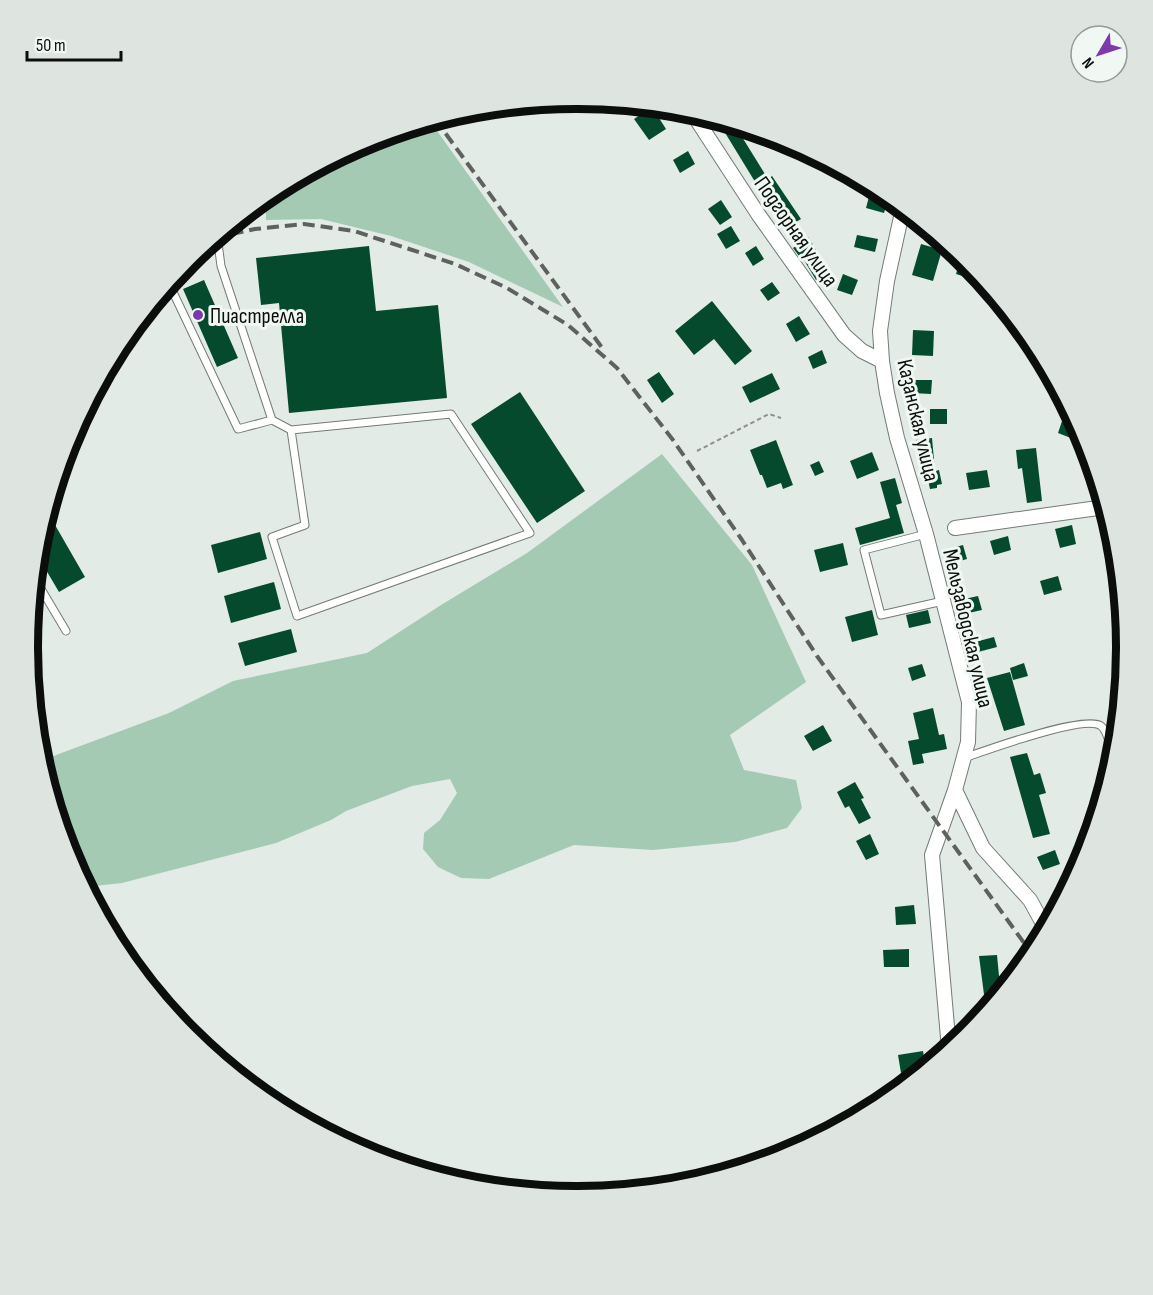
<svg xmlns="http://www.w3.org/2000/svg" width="1153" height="1295" viewBox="0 0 1153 1295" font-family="'Sofia Sans Condensed',sans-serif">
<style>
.green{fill:#a5cab4}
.building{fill:#064a2d}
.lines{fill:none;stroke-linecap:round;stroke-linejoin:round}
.lane-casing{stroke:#747b76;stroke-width:9}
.street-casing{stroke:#747b76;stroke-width:16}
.path{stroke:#8b918d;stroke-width:2;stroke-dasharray:4.5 3;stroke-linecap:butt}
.lane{stroke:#fff;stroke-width:7}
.street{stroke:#fff;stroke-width:14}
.rail{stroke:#5d625f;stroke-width:4;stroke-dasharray:12 6;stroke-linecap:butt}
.poi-dot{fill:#7d38ac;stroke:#f0f8f3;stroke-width:2}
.labels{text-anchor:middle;stroke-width:6;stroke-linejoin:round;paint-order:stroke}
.street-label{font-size:22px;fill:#0b0e0c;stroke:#f0f8f3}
.poi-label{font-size:22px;fill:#0b0e0c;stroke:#f0f8f3;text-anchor:start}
.rim{fill:none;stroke:#0b0e0c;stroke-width:8}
</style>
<rect width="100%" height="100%" fill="#e3ebe6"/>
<path class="green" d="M430,121L563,307L469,262L391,236L321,219L266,220V195L272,190L367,140Z
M662,454L752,565L806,682L730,735L744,770L796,780L802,808L787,828L735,842L653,850L574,845L489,879L461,878L438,867L423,849L424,833L440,820L457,793L450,779L412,786L346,811L331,820L276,843L122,883L85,887L69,857L40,761L169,713L233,681L367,653L441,605L527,553Z"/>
<path class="building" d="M652,107L666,129L649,140L634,119Z
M716,118L734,124L768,179L772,176L801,219L786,228L771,202L768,203Z
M688,151L695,164L680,173L673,160Z
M871,189L885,193L889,197L884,213L866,208Z
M721,200L732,217L720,225L708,209Z
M731,226L740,241L726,249L717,234Z
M857,235L878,239L875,252L854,247Z
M808,237L830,271L816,280L801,255L799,256L793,248Z
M921,244L942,250L933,281L912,275Z
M369,246L376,311L438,305L447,398L289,413L279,303L261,305L256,258Z
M756,246L764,259L753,266L745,253Z
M959,264L973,268L984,283L956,274Z
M843,274L858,280L852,295L837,290Z
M204,280L238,358L217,367L183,289Z
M772,282L780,293L768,301L760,290Z
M712,301L752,351L735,365L714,339L694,355L675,331Z
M799,316L810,334L796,342L786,324Z
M913,330L934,331L933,356L912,355Z
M822,350L827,363L813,369L808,357Z
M659,372L674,394L662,403L647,380Z
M772,373L780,389L750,403L742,387Z
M912,380H932L931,394L912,393Z
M520,392L585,491L537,523L471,424Z
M930,409H947V424H930Z
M1064,415L1074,419L1086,444L1058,433Z
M932,438L935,471L939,470L942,484L937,485V488L930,489L924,461L918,462L916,440Z
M776,440L793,485L783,489L781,483L767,488L762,475H760L750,450Z
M1036,448L1042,501L1027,503L1022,468L1018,469L1016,450Z
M872,452L879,470L857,479L850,461Z
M819,461L824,472L815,476L810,465Z
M987,470L990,487L969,490L966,473Z
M895,478L902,503L896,505L904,533L860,545L855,528L890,518L880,482Z
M47,511L85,577L59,592L36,553L38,540Z
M1072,525L1076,544L1060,548L1055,529Z
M260,532L267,559L218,573L211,545Z
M1008,536L1011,550L994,555L990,541Z
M843,543L848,565L820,572L814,550Z
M963,545L967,559L949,564L945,550Z
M1058,576L1062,590L1044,595L1040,581Z
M274,582L281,609L231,623L224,596Z
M978,596L982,610L964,614L960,600Z
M872,610L878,635L852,642L845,617Z
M928,610L931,623L909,628L906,615Z
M291,629L297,652L245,666L238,643Z
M994,637L997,647L978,652L975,642Z
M1024,663L1028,676L1013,680L1010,668Z
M922,664L926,676L912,681L908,668Z
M1010,672L1025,725L1004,731L987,678Z
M933,708L939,735L944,734L947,749L922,754L924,763L913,765L908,741L919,739L913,713Z
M823,725L832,741L813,751L804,736Z
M1027,753L1034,775L1040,773L1046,793L1039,795L1050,834L1033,838L1010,757Z
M855,782L864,798L861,799L871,818L859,824L849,806L845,808L837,792Z
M870,834L879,854L866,860L856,841Z
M1055,850L1060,864L1043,870L1037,857Z
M914,905L916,924L896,925L895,907Z
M909,949V967H884L883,950Z
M997,955L999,976H1007L1008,984L986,1010L979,956Z
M923,1051L926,1068L910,1081L908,1071L901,1073L898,1055Z"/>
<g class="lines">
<defs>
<path id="lane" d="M172,290L238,429L272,420L221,266L217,235
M272,420L291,430L451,414L530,533L297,616L272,537L305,525L291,430
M926,534L864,550L881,615L943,601
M34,577L66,631
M964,758C984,751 1086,714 1101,726C1109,732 1111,752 1114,761"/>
<path id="street" d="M691,111L758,214L844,335L862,351L882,361
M903,208L887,281L880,331L882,361L887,393L897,438L926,534L969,702L968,742L955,790L932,855L949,1049
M901,215L918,220
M955,528L1105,507
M955,790L983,848L1030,900L1046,929"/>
</defs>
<use href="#lane" class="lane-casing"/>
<use href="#street" class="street-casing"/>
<path class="path" d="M697,451L769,414L781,418"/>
<use href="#lane" class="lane"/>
<use href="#street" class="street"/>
<path class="rail" d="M435,119L603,349
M214,238L255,229L304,224L354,231L455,264L507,288L568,325L617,368L673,440L742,540L817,656L1032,954"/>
</g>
<circle class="poi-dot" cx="198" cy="315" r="6"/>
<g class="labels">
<g class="street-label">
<text transform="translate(797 231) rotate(55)" y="8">Подгорная улица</text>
<text transform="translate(919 420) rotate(77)" y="8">Казанская улица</text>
<text transform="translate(969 628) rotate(77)" y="8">Мельзаводская улица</text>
</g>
<g class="poi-label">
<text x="210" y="323">Пиастрелла</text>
</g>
</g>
<path d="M0 0H1153V1295H0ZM576 109H578A538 538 0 0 1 1116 647V648A538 538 0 0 1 578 1186H576A538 538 0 0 1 38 648V647A538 538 0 0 1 576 109Z" fill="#dee5e1" fill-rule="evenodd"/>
<path class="rim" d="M576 109H578A538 538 0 0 1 1116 647V648A538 538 0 0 1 578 1186H576A538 538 0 0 1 38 648V647A538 538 0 0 1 576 109Z"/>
<g transform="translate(1099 54) rotate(231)"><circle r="28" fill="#f0f8f3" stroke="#949a97" stroke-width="1.5"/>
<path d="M0-4.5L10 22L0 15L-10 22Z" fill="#7d38ac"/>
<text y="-9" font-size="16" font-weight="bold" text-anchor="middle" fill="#0b0e0c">N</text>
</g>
<path d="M27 51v9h94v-9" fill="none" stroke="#0b0e0c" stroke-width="3"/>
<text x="36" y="51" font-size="18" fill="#0b0e0c" stroke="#f0f8f3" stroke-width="4.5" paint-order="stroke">50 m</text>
</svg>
